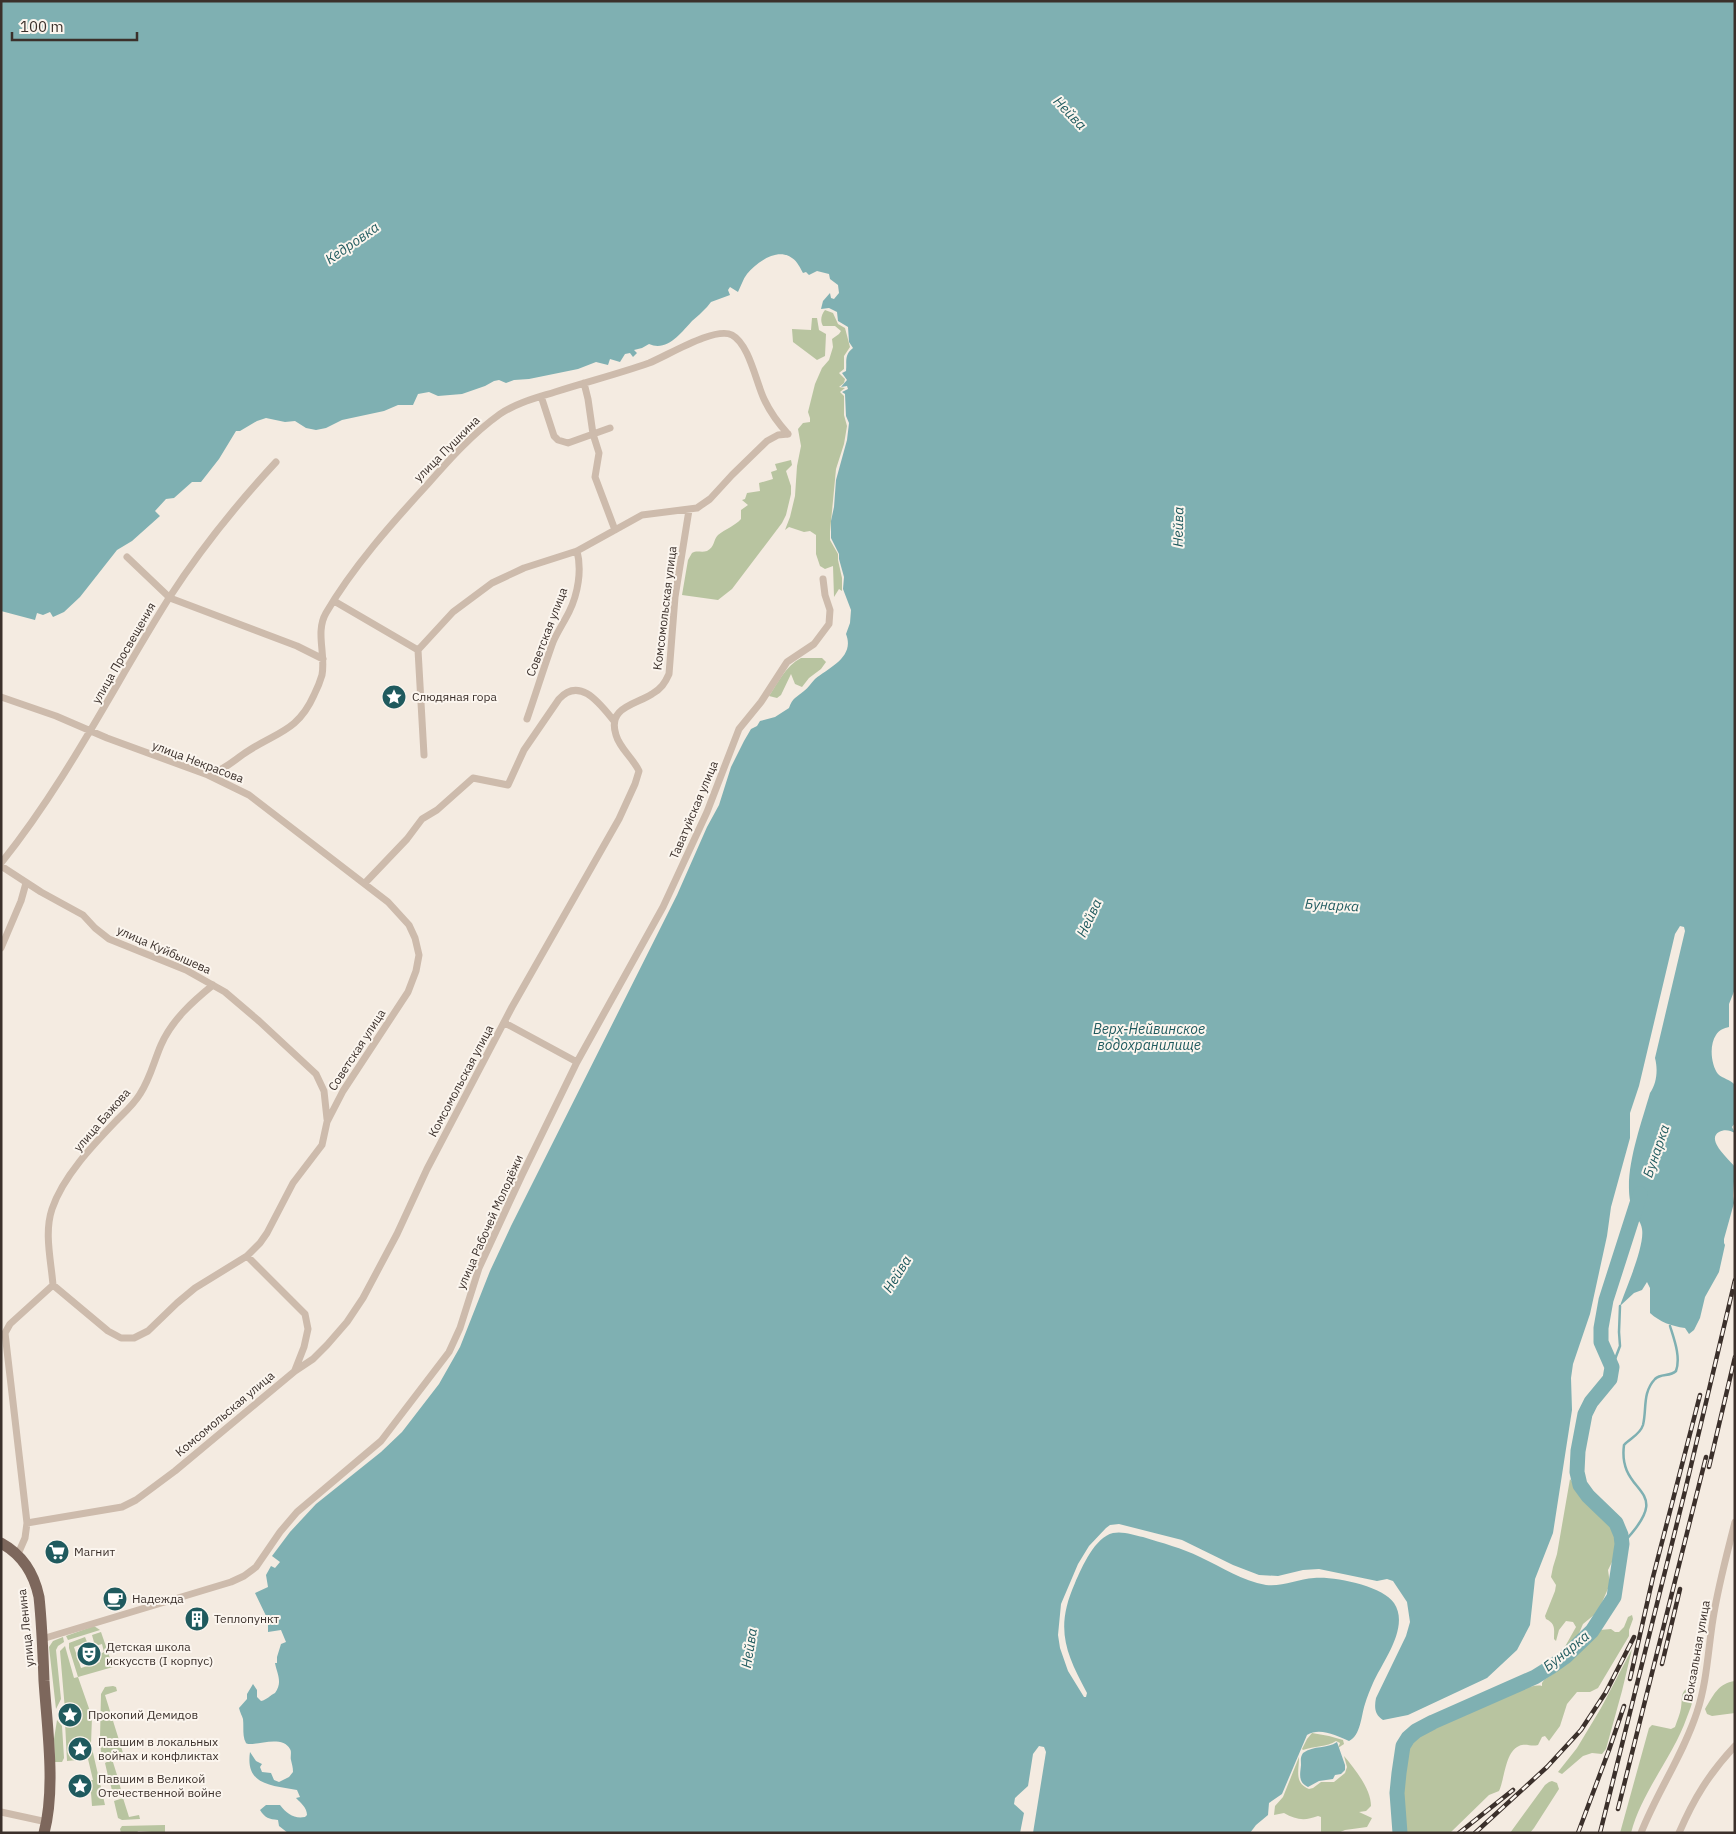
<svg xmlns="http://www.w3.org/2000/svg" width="1736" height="1834" viewBox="0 0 1736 1834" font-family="'IBM Plex Sans',sans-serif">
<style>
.green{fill:#b8c4a0}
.water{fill:#7fb0b2}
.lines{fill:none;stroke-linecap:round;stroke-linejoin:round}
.stream{stroke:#7fb0b2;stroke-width:2.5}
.river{stroke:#7fb0b2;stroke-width:15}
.street{stroke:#cdbbac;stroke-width:7}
.primary{stroke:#7d675c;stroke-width:11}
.rail-casing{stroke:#3b302b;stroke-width:4.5}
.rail{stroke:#fbf5ee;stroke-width:2.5;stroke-dasharray:8;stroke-linecap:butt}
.labels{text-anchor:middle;stroke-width:4;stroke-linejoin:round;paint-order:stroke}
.street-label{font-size:12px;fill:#3b302b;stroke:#fbf5ee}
.poi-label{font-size:12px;fill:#3b302b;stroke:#fbf5ee;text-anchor:start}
.water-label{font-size:14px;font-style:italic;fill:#1f5a5e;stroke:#fbf5ee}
</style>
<rect width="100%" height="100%" fill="#f4ebe1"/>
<path class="green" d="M825,310L833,313L838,324L845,328L850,347L844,356V369L839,373L845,379L844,383L839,387L845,388L840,392L844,396V415L847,426L844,444L836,469L830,532V540L838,554V560L842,578V591L839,589L834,597L833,566L825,569L820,566L816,554V535L810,531L804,532L789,527L785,530L790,517L795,496L797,466L801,446L798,429L803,423L810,422V418L808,412L815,384L822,368L829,360L833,347L832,339L839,334L841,331L835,326H823C820,321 821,315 825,310Z
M812,318H817L819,330L826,334L825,356L817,360L793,342L792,329L811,330Z
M791,460L792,465L786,471L791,486V494L786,515L782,523L732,589L718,600L682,595L688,560L692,553C697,550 701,553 707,551C715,547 713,540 718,535C725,529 735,526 741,519V510L748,505L742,500L745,499L747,493L760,491L759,483L773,479L771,472L777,470L775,464Z
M801,658H822L826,662L821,669L809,678L802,687L795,684L791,674L781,695L777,698L769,696C778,682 786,666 801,658Z
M1570,1479L1592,1507L1604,1518L1610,1525L1615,1537V1548L1614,1558L1608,1570L1610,1584L1600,1607L1594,1615L1583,1624L1577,1638L1562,1652L1576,1627L1573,1622L1566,1621L1559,1630L1556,1641L1554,1639C1554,1629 1556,1624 1546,1619L1545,1616L1555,1591L1556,1585L1551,1577L1553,1567L1557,1554Z
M1632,1615L1633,1619L1629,1630V1636L1598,1688L1590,1692H1577L1567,1704L1560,1726L1549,1741L1545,1736L1542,1737L1538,1745C1531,1747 1526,1743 1519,1746C1505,1752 1505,1778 1499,1791L1489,1795L1450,1833H1406C1404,1807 1399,1764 1413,1742C1420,1731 1444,1720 1456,1716C1467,1713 1476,1707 1487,1702C1493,1700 1496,1701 1501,1697L1504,1698C1513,1694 1532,1683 1542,1686V1683L1544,1680C1566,1666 1583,1650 1600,1630L1611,1629L1615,1632H1619L1624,1627L1628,1617Z
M94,1626L100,1630L68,1640L66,1636Z
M101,1632L113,1667L78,1677L92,1717L91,1744L105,1805L92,1806L90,1780H93L88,1759L67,1761L65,1722L70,1723L74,1721L76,1715L72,1709L65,1710L60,1651L65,1646L74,1678L78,1677L69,1648V1643L85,1637L87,1642L74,1647L81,1668L100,1662L98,1655L104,1652L102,1644L95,1646L92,1635Z
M63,1637L64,1642L58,1646L56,1650L61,1699L56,1709L49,1647L53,1641Z
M1632,1649L1622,1691L1606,1749L1602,1754L1592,1753L1583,1756L1562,1774L1558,1772L1577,1748L1601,1708Z
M1735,1681V1713L1712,1716L1707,1714L1705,1709C1713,1696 1718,1683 1735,1681Z
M113,1686L116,1687L117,1691L105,1695L123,1753L106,1757L101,1753L100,1738L101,1694L105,1687Z
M1694,1686C1695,1697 1691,1707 1687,1717C1673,1757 1642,1791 1631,1833H1620L1649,1728L1652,1725L1671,1729L1675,1727C1677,1721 1680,1714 1681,1708C1683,1697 1679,1689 1694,1686Z
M57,1720L62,1726L64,1758L62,1762H55L54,1739Z
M1312,1733L1329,1736L1343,1740L1344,1744L1338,1748L1340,1743L1336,1741C1327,1747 1314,1746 1303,1750L1302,1749L1307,1739Z
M1344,1756C1355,1769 1371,1789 1371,1806L1366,1811L1359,1812L1372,1818L1367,1827L1345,1830L1338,1833H1321V1817L1318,1816C1305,1821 1296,1820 1284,1813L1274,1815L1275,1806L1283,1797L1299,1757C1299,1771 1294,1783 1309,1789L1313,1788L1321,1782H1334L1345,1773L1347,1767Z
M112,1759L117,1775L111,1777L108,1776L105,1763Z
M118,1779L122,1793L113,1795L110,1782Z
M1552,1781L1557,1783L1559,1789L1534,1828L1530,1833H1510L1545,1785L1549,1782Z
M123,1798L129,1817L139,1815L140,1819L122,1820L118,1818L114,1801Z
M165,1825V1833L138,1831L137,1833H121L120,1829L122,1826Z"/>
<path class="water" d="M1,1H1735V989L1729,1004V1027C1724,1028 1719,1030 1716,1035C1709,1045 1711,1065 1718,1074C1723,1079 1730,1079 1735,1085V1123L1732,1127L1735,1133C1730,1130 1724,1129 1719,1132C1705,1140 1731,1161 1735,1167L1733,1196L1734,1203L1724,1239V1243L1725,1245L1719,1272L1705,1297L1700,1318L1694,1330L1689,1334L1685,1328C1671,1326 1660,1322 1650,1313V1288L1647,1282L1642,1290L1634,1293L1620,1306C1626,1288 1645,1246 1642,1229C1641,1221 1634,1215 1632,1208C1630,1203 1629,1195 1629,1189C1628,1160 1642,1121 1650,1093C1657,1083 1658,1069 1655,1058L1685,931L1684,927L1680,926L1675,934L1639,1086L1630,1113V1138L1611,1207L1607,1236L1590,1314L1573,1364L1571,1378L1572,1410L1553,1533L1535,1579L1530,1625L1517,1650L1487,1678L1408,1715L1383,1720C1375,1715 1374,1708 1376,1698L1406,1636L1410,1622L1407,1602L1393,1581L1387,1579L1377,1581L1319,1569L1303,1570L1278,1576L1259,1575L1233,1565L1182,1540L1119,1524L1110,1525L1106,1528L1089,1546L1078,1564L1061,1604L1058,1635L1060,1648L1068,1671L1084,1697H1086L1087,1693C1065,1652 1055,1628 1075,1583C1082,1567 1095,1537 1113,1533C1123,1531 1134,1535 1143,1537C1162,1543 1182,1548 1200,1557C1222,1567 1242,1581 1266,1585C1282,1587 1298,1579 1314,1578C1334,1576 1383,1586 1394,1603C1410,1627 1383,1661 1373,1683C1370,1690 1367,1697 1365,1704C1361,1716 1361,1735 1349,1741C1337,1736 1320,1727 1307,1735L1282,1794L1269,1803L1268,1815L1256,1825L1250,1833H1033L1046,1752L1044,1747L1039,1746L1033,1754L1028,1786L1015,1798L1014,1804L1024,1813L1020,1833H288L279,1826L278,1820C269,1819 265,1818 260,1810L266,1805H280C287,1814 294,1819 305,1817L307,1815C307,1808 301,1803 296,1798L300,1797L297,1790C272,1785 245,1786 250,1752L256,1761L262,1764L260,1767L262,1772L271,1773L274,1780L279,1782L289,1777L293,1772C293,1767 292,1765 291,1760C290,1757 292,1752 290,1749C282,1733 250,1748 246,1743C242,1736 244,1727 243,1719C242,1716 240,1712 239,1708L247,1699V1694L253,1684L257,1690V1697L261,1701C267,1700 270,1695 275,1693C283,1682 277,1674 275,1663H277V1657L281,1644L286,1642L281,1630L268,1632V1620L255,1593L268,1587L266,1575L271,1566L275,1568L280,1562L272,1556L290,1532L316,1504L381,1452L402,1432L439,1384L460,1347L490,1271L511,1226L677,895L707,827L719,805L731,767L744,741L751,729L757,726L760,721L775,717L789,708C792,698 797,697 804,691C808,688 811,683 815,679C830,667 855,657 846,634L850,623L851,610L843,589L844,577L839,559V554L831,538V521L834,507L836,480L847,440L849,423L846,416L845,394L842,392L848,389L847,386L841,387L847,380L842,373L846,371C847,361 844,355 853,348L849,342L848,327L838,321L837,312L829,308L821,309L823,301L830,293L831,298L834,299L839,293L838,285L830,279L829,274L817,271L809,275L806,272L803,273C800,268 798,262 792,258C777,247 756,263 747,274C743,279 741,286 738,292L730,287L728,290L730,295L711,302L707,307C702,312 697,317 692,321C681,333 667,352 649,344L642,348L634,350L637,353L633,357L630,353L625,354L620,362L610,359L608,365L596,362L578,369L529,379L514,380L506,383L499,380L494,381L485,386L462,394L438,396L429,392L418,394L413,405H398L384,411L342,420L326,428L316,430L306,428L295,421L285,422L266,418L257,421L240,431H236L219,459L201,482H192L174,498L166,499L155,511L160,516L132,541L117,550L80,597L64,612L53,617L50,612L43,615L37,613L35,620L1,611Z
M1337,1742L1345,1765V1770L1341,1774L1335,1775L1333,1779L1319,1781L1308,1787C1298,1782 1300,1775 1301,1765C1301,1760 1300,1758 1303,1753C1314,1745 1327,1749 1337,1742Z"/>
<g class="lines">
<path class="stream" d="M1612,1367L1620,1346L1619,1332L1620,1306
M1622,1544C1679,1485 1617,1498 1624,1445C1630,1438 1640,1435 1643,1425C1647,1409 1642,1393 1655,1379C1661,1373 1670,1377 1676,1371C1681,1357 1674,1339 1670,1326"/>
<path class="river" d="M1400,1833L1397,1793L1399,1773L1403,1746L1408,1738L1416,1731L1433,1722L1535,1677L1551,1667L1565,1657L1592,1631L1614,1597L1622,1544L1621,1535L1616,1523L1588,1496L1580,1485L1577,1472L1578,1451L1585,1414L1591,1402L1610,1379L1612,1367L1601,1342V1328L1606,1300L1640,1194"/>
<path class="street" d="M584,383L588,399L593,434L599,453L595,477L615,530
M541,396L554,436L558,440L568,443L610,428
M127,557L170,598L297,646L323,659
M334,601L418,650L424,755
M418,650L453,612L492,583L524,568L577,551L642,515L697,508L710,499L732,475L767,441L778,435L788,434
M1,697L56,716L107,738L208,775L249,795L388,902L409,925L415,938L419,955L416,971L408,992L343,1091L327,1122L322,1145L293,1183L267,1233L260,1243L247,1256L195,1288L177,1303L148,1331L134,1338H121L108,1331L53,1285
M527,719C536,693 544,667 553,642C558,631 564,622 569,612C578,594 582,570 577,551
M208,775C223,771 234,760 248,751C277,732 298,731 314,695C317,689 320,682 322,675C326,654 315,632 326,613C352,568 392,523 427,485C449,460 472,434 500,414C516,403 536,398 555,392C586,382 618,374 649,363C667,356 715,326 732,335C749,344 756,382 764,399C770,412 778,423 788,434
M1,863C67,781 113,687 169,598C200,550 237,504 276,462
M1,866L41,892L83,915L95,928L109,939L186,970L225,992L259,1021L316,1074L324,1091L327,1119
M365,883L407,839L422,819L437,810L473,778L508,785L524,750L559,699C580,676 600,704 614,721
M1,948L21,901L26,883
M505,1023L577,1062
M247,1256L305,1314L308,1329L304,1347L295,1370
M53,1285C51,1260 44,1233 52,1209C63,1176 94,1144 117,1120C125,1112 134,1104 140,1094C150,1079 154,1061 161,1045C172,1020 192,1002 213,985
M27,1523L122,1507L136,1500L175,1471L295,1371L313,1359L327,1345L347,1322L363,1298L397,1234L427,1169L512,1007L619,819L635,784L639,771C633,758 620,749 616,735C607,707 635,705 652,694C661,689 665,683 669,674L675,597L689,510
M18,1554L25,1538L27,1523L5,1333L10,1324L53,1285
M42,1639L231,1582L244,1576L256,1567L280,1532L297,1512L381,1441L449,1352L460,1328L479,1268L522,1175L577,1062L663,907L707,812L739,729L761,702L787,662L814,644L829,624L830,610L825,595L823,579
M1,1812L47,1822
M1641,1833C1657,1792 1683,1755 1697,1712C1707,1682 1708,1650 1713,1619C1718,1586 1727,1554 1735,1522
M1679,1833C1694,1798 1709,1774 1735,1746"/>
<path class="primary" d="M1,1543C23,1555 34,1573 39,1597C42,1625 43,1653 44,1681C47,1727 56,1788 44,1833"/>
<defs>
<path id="rail" d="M1709,1467L1735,1357
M1662,1664L1680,1589
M1630,1679L1653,1577L1700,1395
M1618,1809L1706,1457
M1459,1833L1513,1790
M1475,1833L1547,1767L1581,1730L1606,1692L1634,1637
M1578,1833L1609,1750L1624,1706
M1600,1833L1685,1491L1735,1280"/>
</defs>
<use href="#rail" class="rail-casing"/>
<use href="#rail" class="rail"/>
</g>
<defs>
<symbol id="sight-disc" viewBox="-11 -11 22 22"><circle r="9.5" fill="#1f5a5e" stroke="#fbf5ee"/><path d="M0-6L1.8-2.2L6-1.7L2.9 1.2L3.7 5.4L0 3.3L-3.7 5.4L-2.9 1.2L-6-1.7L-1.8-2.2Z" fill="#fff"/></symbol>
<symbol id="supermarket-disc" viewBox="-11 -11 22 22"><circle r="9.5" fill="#1f5a5e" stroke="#fbf5ee"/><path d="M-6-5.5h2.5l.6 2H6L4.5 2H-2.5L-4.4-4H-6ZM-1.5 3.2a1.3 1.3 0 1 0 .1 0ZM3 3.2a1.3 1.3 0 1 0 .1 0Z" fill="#fff"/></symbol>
<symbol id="cafe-disc" viewBox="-11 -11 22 22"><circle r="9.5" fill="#1f5a5e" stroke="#fbf5ee"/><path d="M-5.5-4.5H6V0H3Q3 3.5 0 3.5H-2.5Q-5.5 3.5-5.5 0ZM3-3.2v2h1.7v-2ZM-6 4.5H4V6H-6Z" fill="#fff"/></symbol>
<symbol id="building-disc" viewBox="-11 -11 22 22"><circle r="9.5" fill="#1f5a5e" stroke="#fbf5ee"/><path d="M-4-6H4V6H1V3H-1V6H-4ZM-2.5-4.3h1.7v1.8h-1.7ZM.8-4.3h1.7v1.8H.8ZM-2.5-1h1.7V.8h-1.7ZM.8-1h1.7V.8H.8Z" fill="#fff"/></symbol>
<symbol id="theatre-disc" viewBox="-11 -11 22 22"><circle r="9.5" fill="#1f5a5e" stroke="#fbf5ee"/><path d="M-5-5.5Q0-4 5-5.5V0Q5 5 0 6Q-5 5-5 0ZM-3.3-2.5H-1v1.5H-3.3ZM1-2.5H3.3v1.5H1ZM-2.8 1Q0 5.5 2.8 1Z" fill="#fff"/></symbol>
</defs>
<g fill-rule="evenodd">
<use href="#sight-disc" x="380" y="683" width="28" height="28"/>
<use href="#supermarket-disc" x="43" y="1538" width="28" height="28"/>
<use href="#cafe-disc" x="101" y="1585" width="28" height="28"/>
<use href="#building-disc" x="183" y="1605" width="28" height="28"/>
<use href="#theatre-disc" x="75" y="1640" width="28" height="28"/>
<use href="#sight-disc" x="56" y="1701" width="28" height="28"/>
<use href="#sight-disc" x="66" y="1735" width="28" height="28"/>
<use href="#sight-disc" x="66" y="1772" width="28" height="28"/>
</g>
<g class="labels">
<g class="street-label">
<text transform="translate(447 449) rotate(-45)" y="4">улица Пушкина</text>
<text transform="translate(665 608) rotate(-83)" y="4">Комсомольская улица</text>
<text transform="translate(547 632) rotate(-69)" y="4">Советская улица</text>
<text transform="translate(124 653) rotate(-60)" y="4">улица Просвещения</text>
<text transform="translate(198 762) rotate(21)" y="4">улица Некрасова</text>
<text transform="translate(694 810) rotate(-67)" y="4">Таватуйская улица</text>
<text transform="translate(164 950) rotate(24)" y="4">улица Куйбышева</text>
<text transform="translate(357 1050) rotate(-57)" y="4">Советская улица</text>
<text transform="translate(461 1081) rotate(-62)" y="4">Комсомольская улица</text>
<text transform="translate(102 1120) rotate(-49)" y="4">улица Бажова</text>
<text transform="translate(490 1222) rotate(-66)" y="4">улица Рабочей Молодёжи</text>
<text transform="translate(225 1414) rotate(-40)" y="4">Комсомольская улица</text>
<text transform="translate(26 1628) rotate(-96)" y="4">улица Ленина</text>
<text transform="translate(1697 1651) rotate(-80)" y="4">Вокзальная улица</text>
</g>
<g class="poi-label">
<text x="412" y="701">Слюдяная гора</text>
<text x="74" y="1556">Магнит</text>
<text x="132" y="1603">Надежда</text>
<text x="214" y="1623">Теплопункт</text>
<text x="106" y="1651">Детская школа<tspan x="106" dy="14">искусств (I корпус)</tspan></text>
<text x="88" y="1719">Прокопий Демидов</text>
<text x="98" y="1746">Павшим в локальных<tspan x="98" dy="14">войнах и конфликтах</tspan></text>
<text x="98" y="1783">Павшим в Великой<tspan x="98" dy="14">Отечественной войне</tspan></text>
</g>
<g class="water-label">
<text transform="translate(1070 113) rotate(46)" y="5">Нейва</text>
<text transform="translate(352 243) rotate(-35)" y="5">Кедровка</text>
<text transform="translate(1178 527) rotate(-89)" y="5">Нейва</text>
<text transform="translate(1332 905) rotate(3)" y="5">Бунарка</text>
<text transform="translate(1089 918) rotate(-65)" y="5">Нейва</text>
<text x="1149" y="1034">Верх-Нейвинское<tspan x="1149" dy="16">водохранилище</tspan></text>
<text transform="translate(1656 1151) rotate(-71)" y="5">Бунарка</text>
<text transform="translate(897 1274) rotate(-58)" y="5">Нейва</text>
<text transform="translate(749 1648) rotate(-81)" y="5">Нейва</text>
<text transform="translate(1566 1651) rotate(-39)" y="5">Бунарка</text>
</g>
</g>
<rect width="1736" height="1834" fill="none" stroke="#3b302b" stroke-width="5"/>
<path d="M12 32v8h125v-8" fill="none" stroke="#3b302b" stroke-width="2.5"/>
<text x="20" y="32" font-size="15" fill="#3b302b" stroke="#fbf5ee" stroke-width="4" paint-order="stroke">100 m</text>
</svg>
